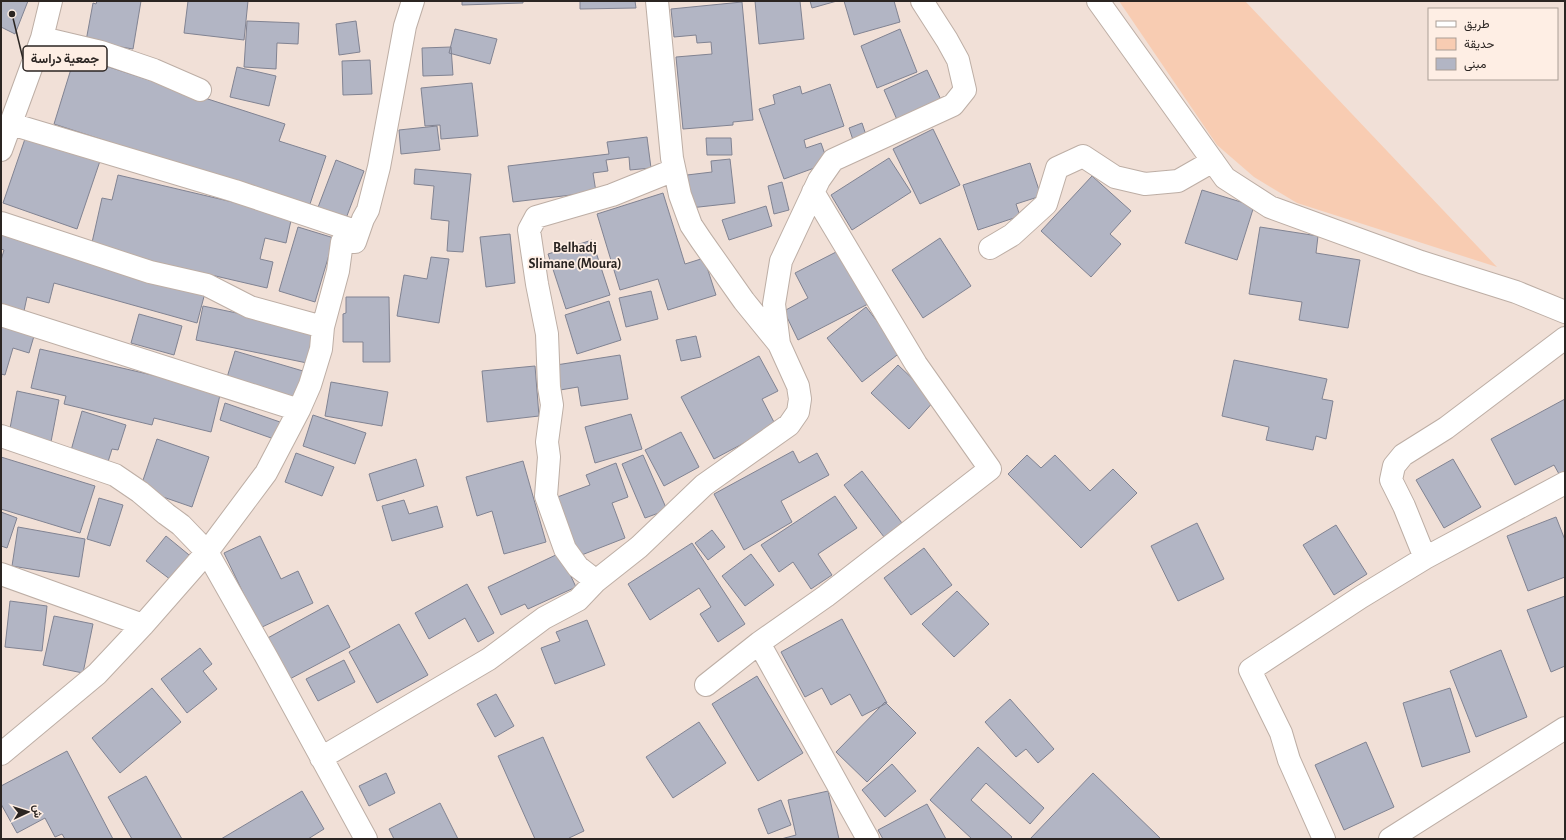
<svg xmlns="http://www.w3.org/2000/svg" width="1566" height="840" viewBox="0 0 1566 840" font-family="'Alegreya Sans',Vazirmatn,sans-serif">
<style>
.green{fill:#f8ccb2}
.building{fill:#b2b5c4;stroke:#818392}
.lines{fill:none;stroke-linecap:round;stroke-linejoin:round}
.minor-casing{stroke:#bdaea5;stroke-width:24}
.minor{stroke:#fff;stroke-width:22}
.labels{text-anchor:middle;stroke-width:3.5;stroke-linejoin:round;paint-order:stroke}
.quarter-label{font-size:14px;font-weight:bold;fill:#2b2522;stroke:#feeee4}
.leader{fill:none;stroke:#2b2522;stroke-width:1.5}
.callout-dot{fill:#2b2522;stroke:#feeee4;stroke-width:1.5}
.callout{fill:#feeee4;stroke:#2b2522;stroke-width:1.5}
.callout-label{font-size:13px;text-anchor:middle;font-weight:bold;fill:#2b2522}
</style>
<rect width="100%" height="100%" fill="#f1e0d7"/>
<path class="green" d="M1119,1H1245L1497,267L1297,203L1254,177L1217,145Z"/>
<path class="building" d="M1,1H28L15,34L1,27Z
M97,1H141L133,49L86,41L93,3L96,4Z
M188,1H248L244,40L184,33Z
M462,1H523V3L462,5Z
M580,1H635L636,8L580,9Z
M755,1H800L804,39L759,44Z
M810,1H837L812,8Z
M844,1H894L900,22L854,35Z
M742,2L753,120L733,122V125L683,129L676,57L712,54L711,42L697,43L696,35L674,37L671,9Z
M247,21L299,23L298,44L277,43L276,69L244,67Z
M356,21L360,52L339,55L336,24Z
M455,29L497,39L490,64L449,53Z
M900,29L917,72L877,88L861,46Z
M451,47L453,75L423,76L422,48Z
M75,56L285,124L279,141L326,156L309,207L54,124Z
M370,60L372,94L343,95L342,61Z
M237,67L276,76L269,106L230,97Z
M927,70L942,102L898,122L884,90Z
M472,83L478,136L441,139L440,125L425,126L421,88Z
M830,84L844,126L804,140L806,148L821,143L828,163L784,179L759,109L775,104L773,95L800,86L802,94Z
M862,123L867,138L854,143L849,128Z
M437,126L440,150L401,154L399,130Z
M933,129L960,185L920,204L893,149Z
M27,133L101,158L77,229L3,203Z
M647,137L651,168L630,170L629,157L606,160L608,171L593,173L596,192L513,202L508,166L609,154L607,142Z
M706,138H731L732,155H707Z
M889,158L911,192L852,230L831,195Z
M730,159L735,203L690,208L687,175L712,172L711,161Z
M336,160L364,171L345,221L317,210Z
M1030,163L1041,196L1016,204L1020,216L978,230L963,185Z
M415,169L471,174L463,252L447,251L449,221L431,219L434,186L414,184Z
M118,175L292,216L286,243L265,238L260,259L273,262L267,288L91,247L102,198L112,200Z
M1092,176L1131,211L1110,234L1121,244L1091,277L1041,231Z
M782,182L789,210L774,214L768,186Z
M1202,190L1254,206L1237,260L1185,243Z
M663,193L685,264L704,258L716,295L668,310L658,279L620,290L597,214Z
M766,206L772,226L729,240L722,220Z
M298,227L334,238L315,302L279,291Z
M1260,227L1318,236L1316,253L1360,260L1348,328L1299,320L1302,302L1249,294Z
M1,232L206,289L197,323L54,283L49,303L27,297L24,311L1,304V260L4,250L1,249Z
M510,234L515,283L486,287L480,237Z
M940,238L971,286L923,318L892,270Z
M592,240L610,295L566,309L548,254Z
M840,250L868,304L798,340L784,311L808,298L795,273Z
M431,257L449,259L439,323L397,316L404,275L427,279Z
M651,291L658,319L626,327L619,298Z
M346,297H389L390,362H363V342H343V314L346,313Z
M609,301L621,340L577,354L565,315Z
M203,306L314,329L307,363L196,340Z
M866,307L901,352L862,382L827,338Z
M139,314L182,326L174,355L131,343Z
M1,326L34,336L29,353L13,348L5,375L1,374Z
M696,336L701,357L681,361L676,340Z
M40,349L221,391L211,432L154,418L152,425L64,404L66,396L31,388Z
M235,351L303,371L294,405L225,384Z
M620,355L628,399L581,406L578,387L560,390L556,365Z
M759,356L778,391L762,399L776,426L714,459L681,397Z
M1234,360L1327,379L1322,399L1333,401L1326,439L1316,436L1313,450L1266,440L1269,427L1222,416Z
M898,365L935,400L909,429L871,393Z
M535,366L539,416L487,422L482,371Z
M331,382L388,392L382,426L325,416Z
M17,391L59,400L50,447L8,439Z
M1565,399V471L1559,474L1554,465L1515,485L1491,439Z
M225,403L280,422L274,439L220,420Z
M82,411L126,425L118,450L112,449L107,465L70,454Z
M631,414L642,449L595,463L585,427Z
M313,415L366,433L355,464L303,446Z
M681,432L699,467L664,486L645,450Z
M157,439L209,457L192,507L140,489Z
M793,451L799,463L817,453L829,475L781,501L792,522L744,550L714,494Z
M296,453L334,467L322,496L285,482Z
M643,455L667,510L645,518L622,464Z
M1027,455L1041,468L1055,455L1090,491L1113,469L1137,493L1081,548L1008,474Z
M1,457L95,486L80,533L1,509Z
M416,459L424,486L377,501L369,474Z
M1453,459L1481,507L1444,528L1416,480Z
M523,461L546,542L504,554L492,511L477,516L466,477Z
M616,463L628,497L612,503L625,538L574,558L552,499L590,485L586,475Z
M862,471L902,523L884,537L844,485Z
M835,496L857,528L818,554L832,575L811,589L793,562L779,572L761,545Z
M99,498L123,505L110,546L87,539Z
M404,500L409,514L437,506L443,527L392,541L382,506Z
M1,512L17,518L7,548L1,546Z
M1556,517L1565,540V577L1528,591L1507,536Z
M1197,523L1224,579L1178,601L1151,546Z
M1336,525L1367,574L1334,595L1303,545Z
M18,527L85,539L79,577L12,566Z
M712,530L725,547L708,560L695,543Z
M166,536L194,559L175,583L146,561Z
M260,536L281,579L298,571L313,603L260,628L224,553Z
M692,543L745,624L718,642L700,614L711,607L699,588L650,620L628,584Z
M924,548L952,585L911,615L884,578Z
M560,553L576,587L528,609L525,604L501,615L488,587Z
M751,554L774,585L745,606L722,576Z
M467,584L494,633L478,642L465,618L429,639L415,613Z
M957,591L989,624L954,657L922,624Z
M1565,596V666L1551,672L1527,610Z
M10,601L47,606L42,651L5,647Z
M328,605L350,647L286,681L264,640Z
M54,616L93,624L83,673L43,665Z
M842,619L887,703L862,716L850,694L831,705L822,688L805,697L781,652Z
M587,620L605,665L555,684L541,648L560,641L556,632Z
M399,624L428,675L377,703L349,652Z
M200,648L212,664L203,671L217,689L187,713L161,679Z
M1501,650L1527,717L1476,737L1450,671Z
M344,660L355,682L318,701L306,679Z
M757,676L803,753L758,781L712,704Z
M152,688L181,722L120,773L92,738Z
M1450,688L1470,752L1422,767L1403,703Z
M496,694L514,726L495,737L477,704Z
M1010,699L1054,749L1038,763L1026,749L1016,757L985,722Z
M885,702L916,733L867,782L836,752Z
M699,722L726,763L673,798L646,757Z
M543,737L584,831L569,838L570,839H535L498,756Z
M1366,742L1394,807L1344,830L1315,765Z
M978,747L1044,808L1030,824L986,783L971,800L1012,837L1010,839H972L930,800Z
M67,751L113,839H65L62,834L55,837L45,818L17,833L1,804V786Z
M892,764L916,791L885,817L862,790Z
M386,773L395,793L369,806L359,786Z
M1093,773L1161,839H1030Z
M146,776L182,839H132L108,797Z
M302,791L324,829L308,839H221Z
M828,791L839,839H781L796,835L788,800Z
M781,800L791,825L768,834L758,809Z
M440,803L458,839H394L389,829Z
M927,804L946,839H883L878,830Z"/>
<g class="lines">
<defs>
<path id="minor" d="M657,1L672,158L680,195L691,225L701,240L744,301L779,344
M1098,1L1225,178L1270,207L1421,262L1516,292L1565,312
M42,38L101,52L154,70L200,90
M11,124L235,191L358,232
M1,150L42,38L51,1
M1,223L150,272L207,285L250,307L323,327
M990,248L1012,235L1046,204L1057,168L1083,156L1115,177L1145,184L1178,181L1213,161
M1,315L299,410
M1,436L115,475L140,492L166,514L181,525L207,552L267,658L366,839
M1425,558L1565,483
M1,574L143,625
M596,581L578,567L565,549L546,496L549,457L547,442L552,405L549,387L547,334L537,284L529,230L536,217L612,195L674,170
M759,643L868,839
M706,685L759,643L826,596L990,469L916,364L813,192
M1,754L97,674L143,625L207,552L266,473L299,410L310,385L321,349L323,327L338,271L342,242H355L363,219L368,210L379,167L405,26L413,1
M321,758L489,659L544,618L578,600L596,581L639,547L704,485L789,425L798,412L800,399L798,386L779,344L774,304L781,261L819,180L833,160L953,105L965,90L958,60L947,40L922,1
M1324,839L1289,760L1281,733L1250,670L1361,597L1425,558L1404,506L1391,480L1394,466L1403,455L1446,428L1565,338
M1390,839L1565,728"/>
</defs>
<use href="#minor" class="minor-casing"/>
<use href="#minor" class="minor"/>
</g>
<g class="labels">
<g class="quarter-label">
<text x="575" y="252">Belhadj<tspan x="575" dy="16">Slimane (Moura)</tspan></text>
</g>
</g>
<path class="leader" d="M12 14L23 59"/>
<circle class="callout-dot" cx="12" cy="14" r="4"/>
<rect class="callout" x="23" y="46" width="84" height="25" rx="4"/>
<g class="callout-label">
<text x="65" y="63">جمعية دراسة</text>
</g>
<rect width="1566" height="840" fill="none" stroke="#2b2522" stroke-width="4"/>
<rect x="1428" y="8" width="130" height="72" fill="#feeee4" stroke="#aa9e96"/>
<rect x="1436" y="21" width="20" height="6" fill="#ffffff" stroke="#aa9e96"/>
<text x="1464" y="28" font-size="12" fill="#2b2522">طريق</text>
<rect x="1436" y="38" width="20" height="12" fill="#f8ccb2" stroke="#aa9e96"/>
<text x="1464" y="48" font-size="12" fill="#2b2522">حديقة</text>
<rect x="1436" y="58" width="20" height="12" fill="#b2b5c4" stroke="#aa9e96"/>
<text x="1464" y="68" font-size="12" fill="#2b2522">مبنى</text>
<g transform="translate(28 812) rotate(86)" stroke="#feeee4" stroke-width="3" paint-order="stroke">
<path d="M0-3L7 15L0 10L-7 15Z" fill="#2b2522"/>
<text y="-6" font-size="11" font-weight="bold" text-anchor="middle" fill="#2b2522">ش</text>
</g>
</svg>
